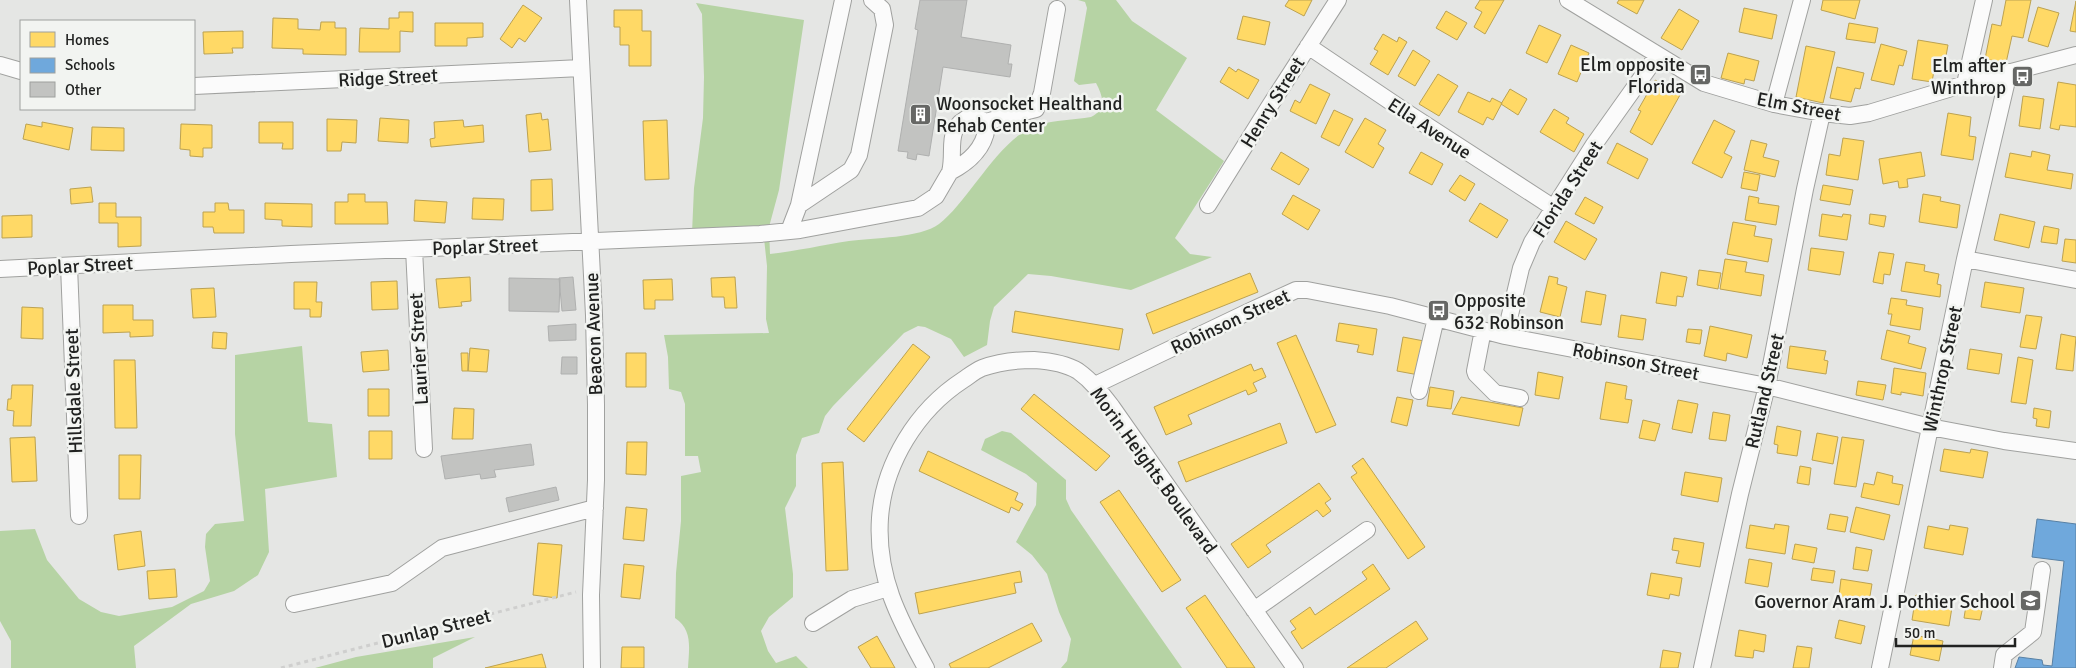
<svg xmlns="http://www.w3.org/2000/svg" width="2076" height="668" viewBox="0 0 2076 668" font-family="Signika,sans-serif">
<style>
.forest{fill:#b6d3a4}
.homes{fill:#ffd966;stroke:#bca251}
.schools{fill:#6fa8dc;stroke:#5880a4}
.building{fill:#c2c3c1;stroke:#afb0af}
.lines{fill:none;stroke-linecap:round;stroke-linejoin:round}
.minor-casing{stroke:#a0a19f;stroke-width:18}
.path{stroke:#cfcfce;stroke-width:3;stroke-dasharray:4 4;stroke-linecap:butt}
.minor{stroke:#fbfbfb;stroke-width:16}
.labels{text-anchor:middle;stroke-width:5;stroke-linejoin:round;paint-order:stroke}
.poi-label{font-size:19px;fill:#212221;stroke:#f2f4f1;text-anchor:end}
.street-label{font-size:19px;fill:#212221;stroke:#f2f4f1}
</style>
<rect width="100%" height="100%" fill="#e5e6e4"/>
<path class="forest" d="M1078,0H1116L1132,21L1187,58L1156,110L1224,161L1175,238L1190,254L1212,257L1131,290L1051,276L1028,274L994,307L990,321L987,345L964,357L951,339L925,327L918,326L904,333L833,406L825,416L819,433L802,438L796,455V486L785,508L793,574V597L769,617L761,631L768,651L776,663L796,656L808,668H688C689,648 693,630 675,618L676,573L681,521V476L701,472L698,456H685V404L681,392L669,389L668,357L664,335L769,333L766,319L767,266L763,229L692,233L694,188L703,118L704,77L702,14L696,3L804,20L779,190L769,227L770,254C797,251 823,245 849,241C873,238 920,238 939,224C969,201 1001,135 1038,125C1055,120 1074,120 1091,117C1107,109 1103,96 1096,83L1079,85L1074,81L1087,8L1085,2Z
M302,346L308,422L332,424L337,477L265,489L269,552L258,575L234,591L191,604L134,646L136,668H11V641L0,621V531L35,529L47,560L79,599L101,612L119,616L172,607L204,591L210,581L205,547L206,534L215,524L244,521L235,434V355Z
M1002,431L1011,433L1066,480V499L1071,510L1182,668H1061L1067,661L1071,639L1059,612L1047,574L1032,555L1016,542L1036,505L1037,483L1026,474L981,450L985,439Z
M475,637L433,658V668H315L356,657Z"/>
<path class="homes" d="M1289,0H1312L1304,16L1285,6Z
M1480,0H1504L1485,34L1474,27L1482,12L1475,8Z
M1619,0H1644L1637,14L1617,3Z
M1823,0H1860L1855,19L1821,10Z
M2006,0H2031L2023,38L2012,36L2006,63L1985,59L1992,24L2001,26Z
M2076,1V32L2070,31Z
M523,5L542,18L525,42L519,38L512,48L500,39Z
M2038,7L2059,13L2048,47L2028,41Z
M1744,8L1777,15L1772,39L1739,32Z
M1679,9L1699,21L1682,50L1661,38Z
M614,10H642V31H651V66H629V45H620V27H614Z
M1446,11L1467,23L1457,40L1436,28Z
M399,12H413V32L400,31V52H359L360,28L389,29V18H399Z
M1243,16L1270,22L1265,45L1237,39Z
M273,18L298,19V29L320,30L321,22H335V28H346V55L303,54V49L272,48Z
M435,23H483V37L467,38V46H435Z
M1849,23L1878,28L1875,43L1846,39Z
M1539,25L1561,35L1547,63L1526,53Z
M243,31V48H232L233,53L204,54L203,32Z
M1383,34L1397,42L1399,37L1407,42L1388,75L1370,64L1378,51L1374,49Z
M1918,40L1948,45L1944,67L1935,65L1932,82L1912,79Z
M1881,44L1907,51L1903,66L1899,65L1894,85L1871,80Z
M1571,45L1589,53L1577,82L1558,74Z
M1806,46L1835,52L1823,103L1796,97Z
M1413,50L1430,61L1415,86L1398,76Z
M1728,53L1759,61L1754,81L1745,79L1744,84L1721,78Z
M1229,67L1236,72L1238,69L1259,80L1248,99L1220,82Z
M1837,67L1864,73L1860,89L1855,88L1851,102L1830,98Z
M1438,74L1458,86L1439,116L1419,104Z
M1655,80L1680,95L1652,145L1630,132L1641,111L1638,110Z
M2058,82L2076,85V127L2060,125L2059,130L2050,128Z
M1310,84L1330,94L1316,124L1290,111L1295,100L1300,103Z
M1510,89L1527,99L1518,115L1501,104Z
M1468,92L1490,102L1492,98L1502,103L1493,120L1487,117L1483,125L1458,112Z
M2023,96L2044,99L2040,129L2019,126Z
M1554,109L1569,118L1566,123L1584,134L1574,152L1540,132Z
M1334,110L1353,119L1339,146L1321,137Z
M541,113L542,120L548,119L551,150L529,152L526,115Z
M1948,113L1971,117L1969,136L1976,137L1973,160L1941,155Z
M380,118L409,120L408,143L378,141Z
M1365,118L1386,130L1378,144L1384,148L1373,168L1345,152Z
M327,119L357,120L356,143L342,142L341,151H327Z
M463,120L464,127L483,125L484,142L431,147L430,139L435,138L434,122Z
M667,120L669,179L645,180L643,121Z
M1714,120L1735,131L1724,153L1732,157L1722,178L1692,163Z
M42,122L73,128L69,150L23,139L26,124L42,127Z
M259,122H293V149H282L283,143H259Z
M181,124L212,125V148H203V157L190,156V150L180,149Z
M92,127L124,128V151L91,150Z
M1843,138L1864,141L1858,180L1826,175L1829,154L1840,156Z
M1751,140L1767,144L1763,157L1779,161L1775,177L1744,170Z
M1617,143L1648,159L1638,179L1607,163Z
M2032,151L2050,155L2047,170L2073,174L2071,189L2005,177L2010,153L2031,157Z
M1281,152L1309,169L1299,185L1271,169Z
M1421,152L1443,164L1432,185L1409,173Z
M1921,152L1925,176L1907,179L1908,187L1899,188L1898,181L1883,184L1879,159Z
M1744,172L1760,175L1757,191L1741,188Z
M1460,175L1475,184L1465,201L1449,191Z
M552,179L553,210L531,211V180Z
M1823,185L1853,190L1850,205L1820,200Z
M91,187L93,202L71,204L70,189Z
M348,194H365V202H387L388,224H335V202H348Z
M1923,194L1941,197L1940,201L1960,205L1957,228L1919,222Z
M1293,195L1320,210L1308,230L1282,214Z
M1749,196L1759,198L1758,203L1779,206L1776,225L1745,220Z
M1585,197L1603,207L1594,224L1575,214Z
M473,198L504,199L503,220L472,219Z
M415,200L447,202L445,223L414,221Z
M99,203H116V217H141V246L118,247V223H99Z
M215,203H228L229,210H244V233H214L213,227H203V212H215Z
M265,203L312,204V227L282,226V220L265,219Z
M1480,203L1508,220L1497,238L1469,221Z
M1822,214L1842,217L1843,214L1851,215L1847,240L1819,236Z
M1870,214L1886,216L1884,227L1869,224Z
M2000,214L2035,222L2029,248L1994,240Z
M32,215V237L2,238V216Z
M1566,221L1597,239L1585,260L1554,242Z
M1733,222L1756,226L1754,236L1772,239L1768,262L1727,254Z
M2044,226L2059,229L2057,244L2041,242Z
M2065,239L2076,240V263L2062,261Z
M1811,248L1844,252L1840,275L1808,270Z
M1879,252L1894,254L1890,275L1884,274L1883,284L1873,282Z
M1725,259L1747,262L1745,272L1764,275L1761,296L1720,289Z
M1906,262L1925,265L1924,271L1939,274L1937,284L1941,285L1940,297L1901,291Z
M1699,270L1721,273L1718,289L1697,285Z
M1661,272L1687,277L1683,297L1677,296L1676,306L1656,303Z
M1250,273L1258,292L1153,334L1146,314Z
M1549,276L1558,278L1557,284L1567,287L1560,317L1540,312Z
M470,277L471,301L461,302L462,306L439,308L436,279Z
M735,277L737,308H725L724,297H712L711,278Z
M672,279L673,300H655V309H644L643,280Z
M397,281L398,309L372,310L371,282Z
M294,282H317L316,302H322L321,317H310V309H294Z
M1985,282L2024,288L2020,313L1981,307Z
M214,288L216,317L193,318L191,289Z
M1586,291L1606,295L1601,325L1581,322Z
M1891,298L1907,300L1906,305L1923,308L1920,330L1890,325L1892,314H1888Z
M103,305H133V320H153V336L130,337V332L103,333Z
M22,307L43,308V339L21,338Z
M1015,311L1123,329L1119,350L1012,332Z
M1621,315L1646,319L1643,340L1618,337Z
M2026,315L2042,317L2036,349L2020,347Z
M1339,323L1377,329L1373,355L1357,352L1359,345L1336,341Z
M1710,326L1752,335L1747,358L1727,353L1726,361L1704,356Z
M1688,329L1702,330L1700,344L1686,342Z
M1887,330L1910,336L1908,343L1926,348L1921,369L1881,359Z
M213,332L227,333L226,349L212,348Z
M2061,334L2076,337L2073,371L2056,369Z
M1296,335L1336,425L1316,433L1277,343Z
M1403,337L1424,341L1419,375L1397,371Z
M913,344L930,357L864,442L847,429Z
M1790,346L1826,351L1824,360L1828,361L1826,374L1787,368Z
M470,348L489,350L487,372L468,371Z
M1970,349L2002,354L1999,374L1967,369Z
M388,350L389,370L363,372L361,352Z
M461,353H468V371H462Z
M626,353H646V387H626Z
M2018,357L2033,360L2026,404L2011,402Z
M114,360H135L137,428H115Z
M1251,364L1254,371L1262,368L1266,377L1253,383L1257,391L1248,395L1246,390L1188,415L1192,424L1166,435L1154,407Z
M1894,368L1926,373L1923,396L1901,392V395L1891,393Z
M1538,372L1563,377L1559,399L1535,395Z
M1858,381L1886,385L1883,400L1856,395Z
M1606,382L1627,386L1625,399L1632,400L1628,423L1600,419Z
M12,385H33L31,426H13L14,411L7,410L8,399H11Z
M1430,387L1454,391L1451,409L1427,406Z
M368,389H389V416H368Z
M1034,394L1110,456L1096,471L1021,409Z
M1397,397L1413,400L1407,426L1391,422Z
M1461,397L1523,408L1519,426L1452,414Z
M1678,400L1698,404L1692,433L1672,429Z
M454,408L474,409L473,439H452Z
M2034,408L2051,411L2049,428L2036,426L2037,419L2033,418Z
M1713,412L1730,415L1726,441L1709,439Z
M1643,420L1660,424L1655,441L1639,438Z
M1280,423L1287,443L1186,482L1178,462Z
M1777,426L1801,431L1797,456L1777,453L1778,445L1774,444Z
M369,431H392V459H369Z
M1817,433L1838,437L1833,464L1812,460Z
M35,437L37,481L12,482L10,438Z
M1842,437L1864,440L1856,487L1834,484Z
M627,442H647L646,475L626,474Z
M1944,449L1970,453L1971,449L1988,452L1983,478L1940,471Z
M928,451L1018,493L1015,500L1023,504L1019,511L1011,507L1009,513L919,471Z
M119,455H141L140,499H119Z
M1363,458L1425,547L1408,559L1351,477L1357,473L1352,466Z
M843,462L848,570L826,571L822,463Z
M1800,466L1811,468L1809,485L1797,483Z
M1685,472L1722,478L1718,502L1681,495Z
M1877,472L1893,476L1892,483L1903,485L1899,505L1861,497L1864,483L1874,485Z
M1319,483L1331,499L1325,503L1331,511L1323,517L1317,510L1266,545L1271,552L1248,568L1231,544Z
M1119,490L1181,580L1162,592L1100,502Z
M626,507L647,509L644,541L623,539Z
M1856,507L1890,515L1884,540L1850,532Z
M1830,514L1848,517L1845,532L1827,529Z
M1775,524L1789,526L1785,554L1746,548L1750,525L1774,529Z
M1950,525L1968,528L1963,555L1924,548L1928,526L1949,530Z
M141,531L145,566L118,570L114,535Z
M1674,538L1704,543L1700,567L1676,563L1679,551L1672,550Z
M538,543L562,545L557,598L533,595Z
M1795,544L1817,548L1814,563L1792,559Z
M1856,547L1872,550L1868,571L1853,569Z
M1749,559L1772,563L1768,587L1745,583Z
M624,564L644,566L640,599L621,597Z
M1373,564L1390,589L1302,649L1291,632L1296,629L1290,621L1310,607L1315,615L1367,579L1362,572Z
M1813,568L1835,571L1833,583L1811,580Z
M175,569L177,597L149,599L147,571Z
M1020,571L1022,582L1014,583L1016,593L919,614L915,593Z
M1651,573L1682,578L1679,596L1670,594L1669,599L1647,595Z
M1841,579L1872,584L1868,608L1838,604Z
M1205,595L1255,668H1227L1186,608Z
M1916,595L1953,601L1949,626L1912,620Z
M1967,599L1984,602L1980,620L1964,618Z
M1839,620L1865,626L1861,644L1835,638Z
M1416,621L1428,639L1386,668H1347Z
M1032,623L1042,641L988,668H951L949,664Z
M1739,630L1766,635L1764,652L1754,650L1753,658L1735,656Z
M1914,635L1943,641L1939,661L1910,655Z
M877,636L895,668H871L858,647Z
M1797,646L1812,648L1809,668H1793Z
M622,647H644V668H621Z
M1663,650L1681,653L1678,668H1660Z
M542,654L546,668H485Z"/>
<path class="schools" d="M2037,519L2076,524V668H2015L2019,657L2042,660L2043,665L2052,666L2064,561L2032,557Z"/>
<path class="building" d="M920,0H967L961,37L1011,45L1008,64H1012L1010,77L943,67L929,156L917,154L916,160L907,158L908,152L898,151L918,30L915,29Z
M573,277L576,310L562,311L559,278Z
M509,278L560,279L559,312L509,311Z
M576,324V340L549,341L548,326Z
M562,357H577V374H561Z
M531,444L534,465L494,470L496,477L481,479L480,474L445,479L441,456Z
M556,487L559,500L509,512L506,498Z"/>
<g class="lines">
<defs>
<path id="minor" d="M578,0L594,315L596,405V480L591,595L592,668
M1568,0L1704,83L1774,104L1822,113L1850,116L1869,113L1965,84L2076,55
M1308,46L1409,114L1554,208
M0,65L21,71
M1965,84L1984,0
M194,86L581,68
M1774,104L1802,0
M972,116C979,117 984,121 987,127C984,149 969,162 950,172C956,150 943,127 972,116Z
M985,122L1036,109L1042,93L1057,9
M799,205L851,170L859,155L885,25L882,9L872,0
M1208,205L1269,107L1338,0
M789,231L799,205L843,0
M414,249L424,449
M1965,259L2076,280
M69,266L79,516
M0,269L291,254L760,234L800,230L918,208L936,196L950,172
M1483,330L1475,371L1476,374L1495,393L1520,398
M1505,336L1521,268L1532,242L1593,146L1657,56
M1095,385L1250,311L1296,290H1307L1390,306L1505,336L1767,386L1930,427L2004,441L2076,451
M1419,391L1436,318
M294,604L392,583L442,548L595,508
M1254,610L1367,530
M813,623L852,599L888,588
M926,668C899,619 876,576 880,518C884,463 917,410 963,380C969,376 975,371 982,368C999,362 1016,360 1034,360C1049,361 1065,363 1078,371C1092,381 1102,394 1112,407L1295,668
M1702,668L1740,494L1767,386L1805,189L1822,113
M1880,668L1965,259L2009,72
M2002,668L2004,655L2033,632L2042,570"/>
</defs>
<use href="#minor" class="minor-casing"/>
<path class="path" d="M281,668L576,592"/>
<use href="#minor" class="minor"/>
</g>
<defs>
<symbol id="bus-square" viewBox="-11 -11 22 22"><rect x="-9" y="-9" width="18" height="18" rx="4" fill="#666765" stroke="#f2f4f1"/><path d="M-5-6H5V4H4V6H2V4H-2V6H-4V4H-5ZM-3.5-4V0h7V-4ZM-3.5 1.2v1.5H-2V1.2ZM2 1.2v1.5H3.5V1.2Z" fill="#fff"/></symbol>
<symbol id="building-square" viewBox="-11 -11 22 22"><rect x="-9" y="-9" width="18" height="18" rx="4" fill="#666765" stroke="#f2f4f1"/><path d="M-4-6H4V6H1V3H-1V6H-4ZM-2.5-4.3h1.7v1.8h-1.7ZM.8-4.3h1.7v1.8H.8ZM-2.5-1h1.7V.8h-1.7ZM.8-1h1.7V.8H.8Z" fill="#fff"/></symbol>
<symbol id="school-square" viewBox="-11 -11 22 22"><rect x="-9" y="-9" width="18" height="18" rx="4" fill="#666765" stroke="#f2f4f1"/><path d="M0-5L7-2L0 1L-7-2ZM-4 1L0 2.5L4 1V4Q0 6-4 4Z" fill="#fff"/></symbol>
</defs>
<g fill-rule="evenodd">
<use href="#bus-square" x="1688" y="62" width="25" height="25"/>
<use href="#bus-square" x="2010" y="64" width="25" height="25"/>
<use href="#building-square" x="908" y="102" width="25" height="25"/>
<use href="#bus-square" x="1426" y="298" width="25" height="25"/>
<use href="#school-square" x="2018" y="588" width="25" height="25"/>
</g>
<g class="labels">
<g class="poi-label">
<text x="1685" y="71">Elm opposite<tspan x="1685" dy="22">Florida</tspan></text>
<text x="2006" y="72">Elm after<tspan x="2006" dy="22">Winthrop</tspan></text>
<text x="936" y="110" text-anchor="start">Woonsocket Healthand<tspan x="936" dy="22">Rehab Center</tspan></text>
<text x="1454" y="307" text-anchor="start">Opposite<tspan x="1454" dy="22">632 Robinson</tspan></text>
<text x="2015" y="608">Governor Aram J. Pothier School</text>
</g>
<g class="street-label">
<text transform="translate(388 77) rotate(-3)" y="7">Ridge Street</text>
<text transform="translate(1272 102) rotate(-58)" y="7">Henry Street</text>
<text transform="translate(1799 106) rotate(11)" y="7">Elm Street</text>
<text transform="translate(1430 128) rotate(33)" y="7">Ella Avenue</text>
<text transform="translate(1567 189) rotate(-57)" y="7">Florida Street</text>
<text transform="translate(485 246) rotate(-2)" y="7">Poplar Street</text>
<text transform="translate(80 265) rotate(-3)" y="7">Poplar Street</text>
<text transform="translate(1230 321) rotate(-25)" y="7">Robinson Street</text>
<text transform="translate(593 334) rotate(-92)" y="7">Beacon Avenue</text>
<text transform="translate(418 349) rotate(-93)" y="7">Laurier Street</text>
<text transform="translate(1636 361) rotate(11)" y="7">Robinson Street</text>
<text transform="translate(1942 369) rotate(-78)" y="7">Winthrop Street</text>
<text transform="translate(73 391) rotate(-92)" y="7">Hillsdale Street</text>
<text transform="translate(1764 391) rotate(-77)" y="7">Rutland Street</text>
<text transform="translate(1154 470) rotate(54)" y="7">Morin Heights Boulevard</text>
<text transform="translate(436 628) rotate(-14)" y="7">Dunlap Street</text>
</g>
</g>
<rect x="20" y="20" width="175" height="90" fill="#f2f4f1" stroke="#9ea09e"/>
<rect x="30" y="32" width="25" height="15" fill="#ffd966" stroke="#9ea09e"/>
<text x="65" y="45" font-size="15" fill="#212221">Homes</text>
<rect x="30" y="58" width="25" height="15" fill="#6fa8dc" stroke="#9ea09e"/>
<text x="65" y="70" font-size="15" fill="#212221">Schools</text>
<rect x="30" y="82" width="25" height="15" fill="#c2c3c1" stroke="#9ea09e"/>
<text x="65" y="95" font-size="15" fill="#212221">Other</text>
<path d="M1896 638v8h119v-8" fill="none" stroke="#212221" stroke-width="2.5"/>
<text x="1904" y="638" font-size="15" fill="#212221" stroke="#f2f4f1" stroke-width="4" paint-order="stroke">50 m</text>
</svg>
